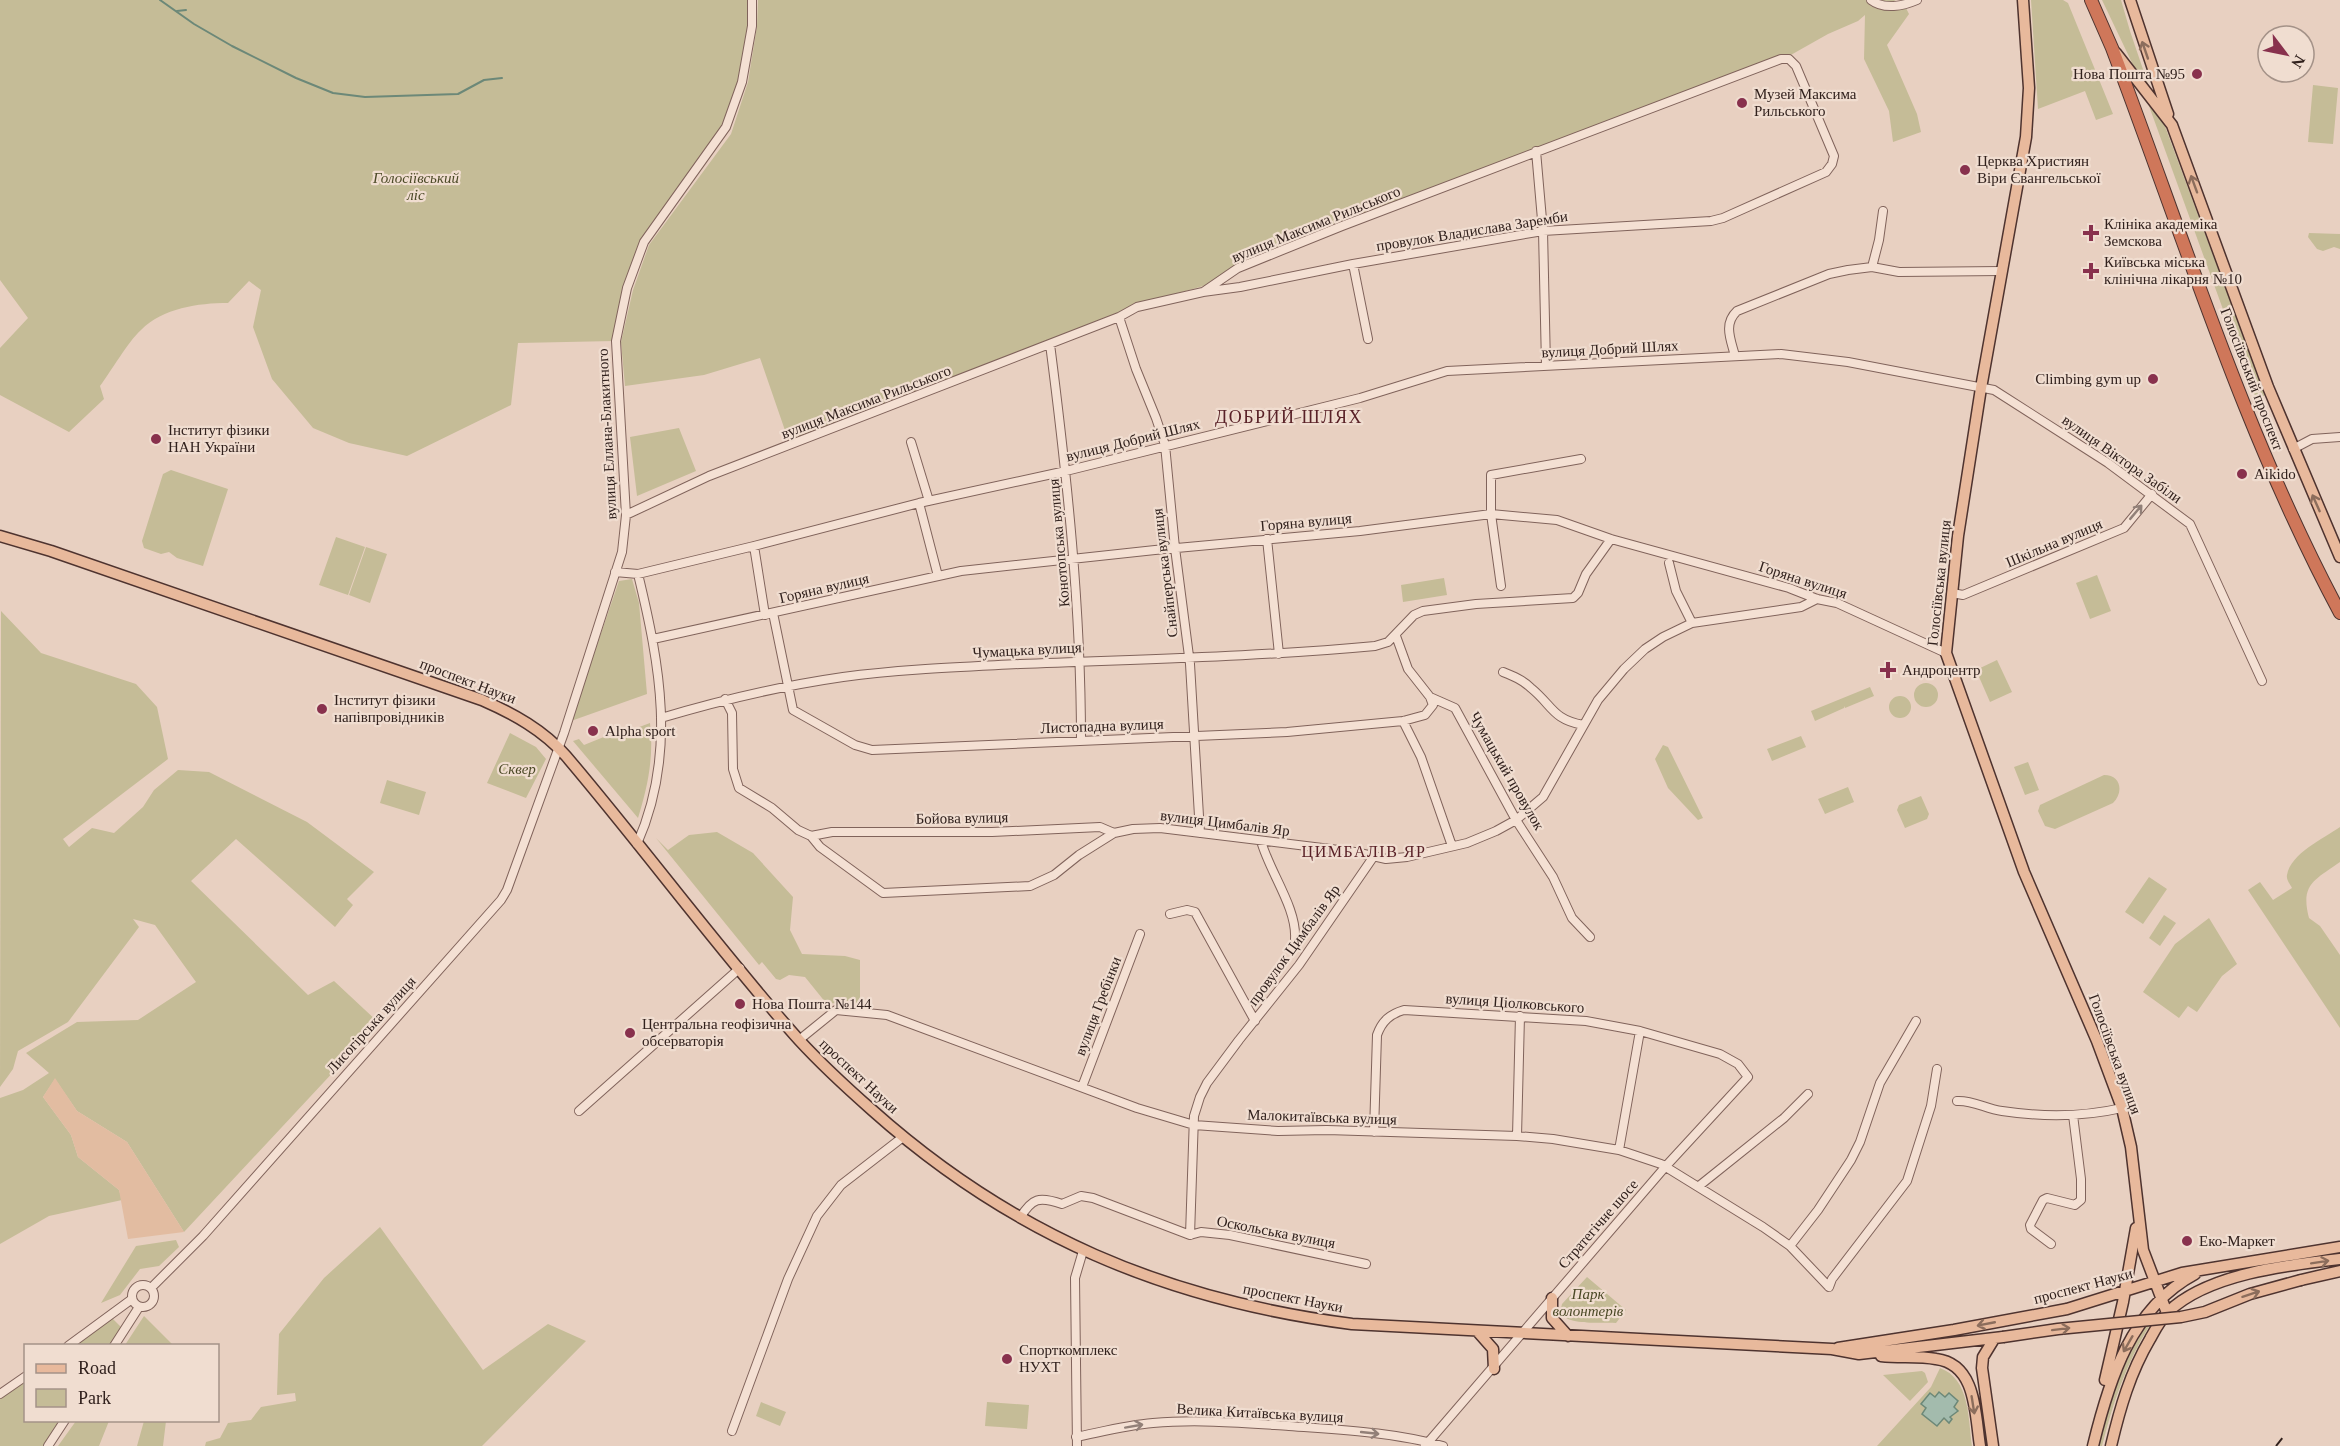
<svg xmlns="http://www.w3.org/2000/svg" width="2340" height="1446" viewBox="0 0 2340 1446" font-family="'Times New Roman',serif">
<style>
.green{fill:#c5bc97}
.sand{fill:#e2bca1}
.water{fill:#a3bbad;stroke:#6c8878;stroke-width:1.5}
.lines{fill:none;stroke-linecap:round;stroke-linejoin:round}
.stream{stroke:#6c8878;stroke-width:2}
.minor-casing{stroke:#80635b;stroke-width:10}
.major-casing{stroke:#4e332f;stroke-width:13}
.highway-casing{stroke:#4e332f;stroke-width:14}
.minor{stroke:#f4e0d3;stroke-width:8}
.major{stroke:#e8b99c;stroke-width:10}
.highway{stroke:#cf775a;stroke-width:12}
.rail{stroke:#31211d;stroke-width:2;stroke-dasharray:10 10;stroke-linecap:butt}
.major-bridge-casing{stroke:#4e332f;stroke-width:13;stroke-linecap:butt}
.major-bridge{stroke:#e8b99c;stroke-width:10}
.oneway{stroke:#8c6d5c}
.oneway2{stroke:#928078}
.poi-dot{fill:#88314d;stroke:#f0ddd0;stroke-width:2}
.labels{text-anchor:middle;stroke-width:4.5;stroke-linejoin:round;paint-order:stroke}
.poi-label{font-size:15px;fill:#31211d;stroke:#f0ddd0;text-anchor:start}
.park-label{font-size:15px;font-style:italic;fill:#4b4926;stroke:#f0ddd0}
.street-label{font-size:15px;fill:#31211d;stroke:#f0ddd0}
.neighbourhood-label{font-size:16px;letter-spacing:1.5px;fill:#592127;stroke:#f0ddd0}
.quarter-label{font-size:18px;letter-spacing:1.5px;fill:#592127;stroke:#f0ddd0}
</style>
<rect width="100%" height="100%" fill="#e8d0c1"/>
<path class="green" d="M0,0H750V26L739,81L725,126L642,241L614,341L518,343L511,405L407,456L349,443L313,428L272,379L253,327L261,290L249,281L228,303C198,303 163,308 141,330C127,343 112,370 100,386L104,399L69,432L0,395V348L28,318L0,280Z
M758,0H1896L1880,8L1890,11L1906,8L1909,14L1887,45L1917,114L1921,132L1893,142L1889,111L1864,59L1865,15L1858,21L1828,34L1789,56L1343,223L1210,284L1134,306L1117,315L789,442L760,358L704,375L625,386L621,342L633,290L649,245L731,134L748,82L757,26Z
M2031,0H2063L2068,3L2113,114L2096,120L2085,91L2038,109Z
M2102,0H2121L2130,31L2149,87L2134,67Z
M2313,85L2338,88L2333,144L2308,142Z
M2149,106L2163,121L2265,395L2256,400Z
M2309,233L2340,234V249L2334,247L2323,251L2317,249L2308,237Z
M679,428L696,471L637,496L630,437Z
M171,470L228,489L203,566L177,558L169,552L161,554L144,548L142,541L163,474Z
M336,537L365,547L348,595L319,585Z
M366,547L387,554L370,603L349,595Z
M2097,575L2111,611L2090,619L2076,583Z
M1444,578L1447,595L1403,602L1401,585Z
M632,579L639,603L647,694L571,721L619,581Z
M1,611L41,653L136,684L157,707L168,759L63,839L69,847L92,828L114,833L143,807L154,790L178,770L209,772L307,822L374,872L347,899L353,905L335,927L236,839L191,881L308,995L334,981L379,1023L184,1232L127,1142L77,1111L55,1079L43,1097L71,1135L78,1157L119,1190L122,1200L49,1216L0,1244V1098L23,1090L49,1073L26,1053L77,1022L138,1020L196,982L155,925L133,919L139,927L68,1022L18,1051L13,1069L0,1087Z
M1997,660L2012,692L1990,702L1976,670Z
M1914 695a12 12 0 1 1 24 0a12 12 0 1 1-24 0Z
M1870,687L1874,696L1845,708L1844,706V708L1815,721L1811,711Z
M1889 707a11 11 0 1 1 22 0a11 11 0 1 1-22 0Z
M650,723C654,756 648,786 638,818L573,741L579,739L584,745L616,732L618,735Z
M510,733L536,747L546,759L526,798L487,783Z
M1801,736L1806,747L1772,761L1767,749Z
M1663,745L1668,747L1703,818L1698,820L1668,788L1655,759Z
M2028,762L2039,790L2025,795L2014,767Z
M2104,775C2121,775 2124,792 2113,803L2055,829L2045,826L2038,811L2040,805Z
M387,780L426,792L419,815L380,803Z
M1848,787L1854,802L1825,814L1818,799Z
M1921,796L1929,814L1927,819L1905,828L1897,810L1899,805Z
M2340,827V862C2315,880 2300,884 2309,918L2320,926L2340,955V1028L2248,890L2260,882L2273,900L2292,888C2290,884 2286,880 2287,875C2291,853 2323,839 2340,827Z
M717,832L753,853L793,897L790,930L802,954L845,956L860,960V1004L826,1003L805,977L789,975L780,980L776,979L762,962L759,965L656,838L668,850L689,835Z
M2149,877L2167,889L2143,924L2125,912Z
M2164,915L2176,923L2160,946L2149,938Z
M2209,918L2237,964L2222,976L2197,1012L2188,1006L2179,1018L2143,992L2175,944Z
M380,1227L483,1370L548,1324L586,1341L482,1446H205L206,1442L220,1438L228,1423L251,1420L261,1407L296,1401L295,1393L277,1395L279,1334L324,1278Z
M176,1240L179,1247L159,1266L140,1269L120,1295L101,1303L136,1246Z
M1587,1277L1626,1310L1616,1323C1601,1322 1569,1326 1560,1313L1562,1304Z
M110,1316L122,1328L110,1345L71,1346Z
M144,1316L173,1345H125Z
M2147,1325H2150C2126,1363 2113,1403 2102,1446H2099C2110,1402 2122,1363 2147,1325Z
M1940,1368C1970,1379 1968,1418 1972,1446H1877L1931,1387Z
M1922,1371L1925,1373L1928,1382L1910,1401L1883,1375Z
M25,1380L26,1420L61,1421L45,1446H0V1399Z
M761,1402L786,1412L780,1426L756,1416Z
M987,1402L1029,1405L1027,1429L985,1426Z
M76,1421H109L99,1446H58Z
M144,1421H166L163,1446H137Z"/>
<path class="sand" d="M55,1078L77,1111L127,1142L184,1232L128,1239L119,1190L78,1157L71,1135L43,1097Z"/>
<path class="water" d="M1939,1392L1945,1397L1949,1393L1958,1401L1954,1407L1958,1411L1950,1417L1952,1419L1949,1423L1944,1418L1937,1426L1922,1414L1926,1408L1921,1404L1930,1393L1935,1397Z"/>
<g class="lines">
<path class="stream" d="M160,0L194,24L232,46L296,78L333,93L365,97L458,94L484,80L502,78
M177,11L186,10"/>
<defs>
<path id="minor" d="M1871,0C1884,10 1903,6 1917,0
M1536,151L1543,231L1546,365
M1353,264L1368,339
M1872,267L1879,240L1883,211
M1119,317L1136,369L1156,418L1165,445L1175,548L1190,664L1200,833
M1050,344C1067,476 1081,607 1081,740
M1735,356C1731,340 1723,324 1737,311L1829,274L1848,270L1872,267L1899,272L2002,271
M911,442L929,501
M2293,449L2312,439L2340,437
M919,503L938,576
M626,515L709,476L1119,317L1137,307L1203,292L1238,268L1342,226L1781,59H1789L1796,66L1834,156L1832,164L1826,172L1723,218L1711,221L1543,231L1353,264L1240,287L1203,292
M1267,539L1279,654
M754,546L765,615
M1669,563L1676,591L1692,623
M615,572L638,574L754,546L919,503L1066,471L1360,398L1447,371L1781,354L1848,362L1994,390L2108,463L2190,524L2262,681
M1501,586L1491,514V475L1581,459
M1952,593L1963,595L2124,528L2152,494
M773,613L793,710L855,745L872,750L1287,732L1403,721L1425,715L1433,705L1430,697
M1396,636L1408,669L1430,697L1455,708L1516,820L1553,877L1572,918L1590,937
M653,639L961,571L1155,550L1360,531L1491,514L1557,520L1611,539L1789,588L1817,599L1837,603L1946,653
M1503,672C1513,676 1523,680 1531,688C1553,706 1552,719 1583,725
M725,699L732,713L733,769L739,788L772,808L798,830L811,836L820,847L883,893L1030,886L1054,875L1079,855L1114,833L1133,829L1160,828L1355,852L1386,859L1407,857L1467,843L1496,831L1516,820L1543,797L1598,700L1624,669L1645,649L1663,637L1692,623L1801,607L1817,599
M661,718C721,700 781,686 843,677C902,669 961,667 1020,664C1139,659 1257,657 1375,646L1388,642L1414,615L1423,611L1476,604L1573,598L1578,593L1586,574L1611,539
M1403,721L1421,757L1452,846
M811,836L832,832H992L1100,827L1114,833
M1261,841C1270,873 1297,908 1295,939
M637,844C677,754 660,665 638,574
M1170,914L1187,910L1195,912L1255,1021
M799,1040L836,1010L887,1015L1137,1108L1194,1125L1278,1131L1327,1130L1517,1136L1553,1139L1619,1150L1661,1164L1763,1227L1790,1246L1829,1287
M1082,1087L1140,934
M1957,1101C1973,1100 1986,1109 2002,1111C2042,1117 2083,1117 2122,1108
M579,1111L740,968
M1374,1132L1377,1035C1382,1021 1390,1014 1404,1010L1586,1021L1640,1031L1720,1054L1738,1064L1748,1077L1666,1166L1425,1446
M1517,1136L1520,1016
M1619,1150L1640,1031
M1699,1186L1784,1118L1808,1094
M1020,1218C1032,1198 1039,1196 1062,1204L1081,1196L1093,1198L1190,1235L1201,1232L1230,1235L1366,1264
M1190,1235L1194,1116L1200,1097L1207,1083L1239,1040L1299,965L1374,856
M2051,1244L2031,1229L2030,1225L2043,1200L2047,1198L2075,1205L2081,1200V1179L2073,1115
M1790,1246L1818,1210L1851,1160L1860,1142L1880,1083L1916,1021
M132 1296a11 11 0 1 1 22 0a11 11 0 1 1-22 0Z
M1829,1287L1832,1279L1907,1181L1931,1106L1937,1069
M151,1288L203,1236L501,900L507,890L564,733L622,552L626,515L616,341L627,288L644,242L726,127L742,82L752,26V0
M68,1346L132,1299
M114,1346L139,1307
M0,1394L26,1376
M732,1431L788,1279L817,1216L841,1185L903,1137
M1076,1437C1101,1432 1127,1425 1153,1423C1198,1419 1244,1423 1289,1426C1341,1430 1393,1432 1443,1446
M48,1446L65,1420
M1077,1446L1075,1278L1083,1251"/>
<path id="major" d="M2023,0L2029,88L2026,137L1981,388L1958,536L1946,653L2024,872L2097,1041L2122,1108L2131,1147L2143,1250L2167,1313
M2130,0L2168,114
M2116,53L2172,125L2268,387L2340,557
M0,536L51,551L482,700C514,714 543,730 566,756C645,849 718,949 799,1040C822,1065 847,1088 872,1110C1012,1235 1166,1300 1352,1324L1832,1349L1859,1354L2003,1337
M2301,1280L2340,1271
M1552,1298V1318L1568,1336
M1478,1332L1493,1349L1494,1369
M1838,1348L1954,1330L2067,1309L2182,1273L2340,1247
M1881,1356C1899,1358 1918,1356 1936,1359C1977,1364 1975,1415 1980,1446
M2105,1380L2123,1302L2136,1228
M1993,1446L1982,1368L1983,1357L1994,1339
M2093,1446C2109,1380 2131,1308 2195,1274
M2111,1446C2120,1408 2130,1373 2150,1339C2155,1330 2160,1320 2168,1312C2207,1274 2287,1265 2340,1259"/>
<path id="highway" d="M2091,0L2112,48C2184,238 2244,434 2340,613"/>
</defs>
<use href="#minor" class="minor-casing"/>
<use href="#major" class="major-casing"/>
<use href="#highway" class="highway-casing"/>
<use href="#minor" class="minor"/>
<use href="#major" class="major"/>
<use href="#highway" class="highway"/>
<path class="rail" d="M2276,1446L2284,1436"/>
<defs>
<path id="major-bridge" d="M2003,1337L2058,1329L2181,1317L2205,1312L2250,1294L2301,1280"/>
</defs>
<use href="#major-bridge" class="major-bridge-casing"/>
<use href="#major-bridge" class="major-bridge"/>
</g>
<defs><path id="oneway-shaft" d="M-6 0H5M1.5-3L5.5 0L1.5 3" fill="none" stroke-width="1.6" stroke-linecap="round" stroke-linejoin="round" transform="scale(1.5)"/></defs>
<g class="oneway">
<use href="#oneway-shaft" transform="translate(2145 50) rotate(-109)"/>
<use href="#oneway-shaft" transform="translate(2194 184) rotate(-110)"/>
<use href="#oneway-shaft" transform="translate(2316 503) rotate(-114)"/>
<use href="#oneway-shaft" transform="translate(2320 1262) rotate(-9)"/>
<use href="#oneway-shaft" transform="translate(2251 1294) rotate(-18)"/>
<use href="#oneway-shaft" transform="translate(1986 1324) rotate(169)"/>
<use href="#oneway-shaft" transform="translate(2061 1329) rotate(-7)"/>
<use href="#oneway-shaft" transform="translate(2128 1344) rotate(120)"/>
<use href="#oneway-shaft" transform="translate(1973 1405) rotate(81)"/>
</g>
<g class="oneway2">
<use href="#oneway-shaft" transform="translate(2136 512) rotate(-50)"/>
<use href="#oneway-shaft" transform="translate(1134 1426) rotate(-10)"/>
<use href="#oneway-shaft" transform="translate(1370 1433) rotate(6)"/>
</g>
<g class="poi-dot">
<circle cx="2197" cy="74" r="6"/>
<circle cx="1742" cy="103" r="6"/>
<circle cx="1965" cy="170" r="6"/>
<path d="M2088 224h6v6h6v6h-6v6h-6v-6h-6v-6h6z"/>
<path d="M2088 262h6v6h6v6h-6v6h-6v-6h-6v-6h6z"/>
<circle cx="2153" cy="379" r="6"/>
<circle cx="156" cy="439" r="6"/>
<circle cx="2242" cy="474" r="6"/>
<path d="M1885 661h6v6h6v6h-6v6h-6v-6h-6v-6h6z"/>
<circle cx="322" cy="709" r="6"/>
<circle cx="593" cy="731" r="6"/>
<circle cx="740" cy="1004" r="6"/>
<circle cx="630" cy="1033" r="6"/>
<circle cx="2187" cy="1241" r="6"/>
<circle cx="1007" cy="1359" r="6"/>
</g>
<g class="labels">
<g class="poi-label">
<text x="2185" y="79" text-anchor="end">Нова Пошта №95</text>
<text x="1754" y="99">Музей Максима<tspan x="1754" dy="17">Рильського</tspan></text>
<text x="1977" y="166">Церква Християн<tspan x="1977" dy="17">Віри Євангельської</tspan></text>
<text x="2104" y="229">Клініка академіка<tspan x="2104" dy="17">Земскова</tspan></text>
<text x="2104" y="267">Київська міська<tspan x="2104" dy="17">клінічна лікарня №10</tspan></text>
<text x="2141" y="384" text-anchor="end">Climbing gym up</text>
<text x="168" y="435">Інститут фізики<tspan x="168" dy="17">НАН України</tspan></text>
<text x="2254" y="479">Aikido</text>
<text x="1902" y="675">Андроцентр</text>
<text x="334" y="705">Інститут фізики<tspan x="334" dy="17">напівпровідників</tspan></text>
<text x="605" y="736">Alpha sport</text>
<text x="752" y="1009">Нова Пошта №144</text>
<text x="642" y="1029">Центральна геофізична<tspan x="642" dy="17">обсерваторія</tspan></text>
<text x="2199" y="1246">Еко-Маркет</text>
<text x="1019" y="1355">Спорткомплекс<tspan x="1019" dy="17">НУХТ</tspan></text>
</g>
<g class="park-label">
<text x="416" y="183">Голосіївський<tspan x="416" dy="17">ліс</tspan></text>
<text x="517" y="774">Сквер</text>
<text x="1588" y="1299">Парк<tspan x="1588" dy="17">волонтерів</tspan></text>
</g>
<g class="street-label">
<text transform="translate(1316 224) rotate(-22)" y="5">вулиця Максима Рильського</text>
<text transform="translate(1472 231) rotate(-9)" y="5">провулок Владислава Заремби</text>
<text transform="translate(1610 349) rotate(-3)" y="5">вулиця Добрий Шлях</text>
<text transform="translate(2252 379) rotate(69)" y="5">Голосіївський проспект</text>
<text transform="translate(866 402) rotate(-21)" y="5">вулиця Максима Рильського</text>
<text transform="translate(607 434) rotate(-93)" y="5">вулиця Еллана-Блакитного</text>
<text transform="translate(1133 440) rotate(-14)" y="5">вулиця Добрий Шлях</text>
<text transform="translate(2122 459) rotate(35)" y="5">вулиця Віктора Забіли</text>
<text transform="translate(1306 522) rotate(-5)" y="5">Горяна вулиця</text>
<text transform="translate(1059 543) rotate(-95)" y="5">Конотопська вулиця</text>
<text transform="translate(2054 543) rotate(-23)" y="5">Шкільна вулиця</text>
<text transform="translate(1165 573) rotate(-97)" y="5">Снайперська вулиця</text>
<text transform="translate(1803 580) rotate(18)" y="5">Горяна вулиця</text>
<text transform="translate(1939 583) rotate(-84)" y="5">Голосіївська вулиця</text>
<text transform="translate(824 588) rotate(-13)" y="5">Горяна вулиця</text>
<text transform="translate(1027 650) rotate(-3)" y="5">Чумацька вулиця</text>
<text transform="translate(468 681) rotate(21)" y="5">проспект Науки</text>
<text transform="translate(1102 726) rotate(-2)" y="5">Листопадна вулиця</text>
<text transform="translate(1507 771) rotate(60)" y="5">Чумацький провулок</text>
<text transform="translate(962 818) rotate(-1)" y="5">Бойова вулиця</text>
<text transform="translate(1225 823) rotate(7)" y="5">вулиця Цимбалів Яр</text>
<text transform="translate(1294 945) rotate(-54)" y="5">провулок Цимбалів Яр</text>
<text transform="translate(1515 1003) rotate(4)" y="5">вулиця Ціолковського</text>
<text transform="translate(1098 1006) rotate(-69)" y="5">вулиця Гребінки</text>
<text transform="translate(371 1025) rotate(-48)" y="5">Лисогірська вулиця</text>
<text transform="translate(2115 1054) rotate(70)" y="5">Голосіївська вулиця</text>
<text transform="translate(859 1076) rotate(43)" y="5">проспект Науки</text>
<text transform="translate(1322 1117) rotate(2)" y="5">Малокитаївська вулиця</text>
<text transform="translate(1598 1224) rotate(-49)" y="5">Стратегічне шосе</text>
<text transform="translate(1276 1232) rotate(11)" y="5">Оскольська вулиця</text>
<text transform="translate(2083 1286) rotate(-15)" y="5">проспект Науки</text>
<text transform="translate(1293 1298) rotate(11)" y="5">проспект Науки</text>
<text transform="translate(1260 1413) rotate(3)" y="5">Велика Китаївська вулиця</text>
</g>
<g class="neighbourhood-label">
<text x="1364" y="857">ЦИМБАЛІВ ЯР</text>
</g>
<g class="quarter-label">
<text x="1289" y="423">ДОБРИЙ ШЛЯХ</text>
</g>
</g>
<rect x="24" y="1344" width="195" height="78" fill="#f0ddd0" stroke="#a49288" stroke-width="1.5"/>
<rect x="36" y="1364" width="30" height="9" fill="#e8b99c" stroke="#a49288" stroke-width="1.5"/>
<text x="78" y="1374" font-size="18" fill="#31211d">Road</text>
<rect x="36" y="1389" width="30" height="18" fill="#c5bc97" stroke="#a49288" stroke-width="1.5"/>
<text x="78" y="1404" font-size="18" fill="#31211d">Park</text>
<g transform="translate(2286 54) rotate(122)"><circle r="28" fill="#f0ddd0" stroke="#a49288" stroke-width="1.5"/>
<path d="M0-4.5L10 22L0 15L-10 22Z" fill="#88314d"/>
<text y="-9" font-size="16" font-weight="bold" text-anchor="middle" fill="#31211d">N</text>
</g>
</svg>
